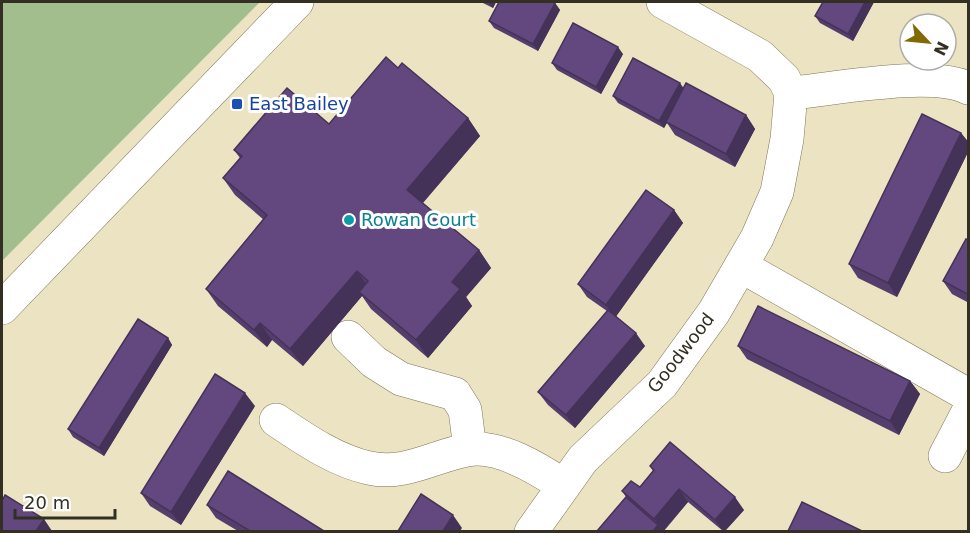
<svg xmlns="http://www.w3.org/2000/svg" width="970" height="533" viewBox="0 0 970 533" font-family="'DejaVu Sans',sans-serif">
<style>
.grass{fill:#a3be8d}
.lines{fill:none;stroke-linecap:round;stroke-linejoin:round}
.street-casing{stroke:#7f775a;stroke-width:34}
.secondary-casing{stroke:#7f775a;stroke-width:34}
.street{stroke:#fff;stroke-width:33}
.secondary{stroke:#fff;stroke-width:33}
.wall{fill:#543e6c}
.shaded-wall{fill:#453258}
.building{fill:#62487e;stroke:#453258;stroke-width:1.5}
.transit-dot{fill:#1a4fb4;stroke:#fff;stroke-width:2}
.culture-dot{fill:#0f9aa8;stroke:#fff;stroke-width:2}
.labels{text-anchor:middle;stroke-width:6;stroke-linejoin:round;paint-order:stroke}
.transit-label{font-size:18px;fill:#164399;stroke:#fff;text-anchor:start}
.culture-label{font-size:18px;fill:#0d838f;stroke:#fff;text-anchor:start}
.street-label{font-size:18px;fill:#333023;stroke:#fff}
</style>
<rect width="100%" height="100%" fill="#ebe3c2"/>
<path class="grass" d="M2,2H260L2,261Z"/>
<g class="lines">
<defs>
<path id="street" d="M791,93C835,89 931,70 968,88
M741,266L968,395
M348,337L374,362L401,379L455,394L465,410L470,449
M276,420C304,439 336,461 369,468C405,476 434,456 467,450C499,444 539,469 564,486
M945,456L968,412
M531,532L583,459L662,384L714,312L757,238L777,192L787,139L791,93L784,79L760,56L663,2"/>
<path id="secondary" d="M2,308L297,2"/>
</defs>
<use href="#street" class="street-casing"/>
<use href="#secondary" class="secondary-casing"/>
<use href="#street" class="street"/>
<use href="#secondary" class="secondary"/>
</g>
<path class="wall" d="M481,2H496L493,8Z
M823,2H874L853,41L820,23L815,16Z
M555,3L560,10L538,51L494,28L489,21Z
M623,54L601,94L557,70L552,63Z
M398,68L468,118L480,136L423,203L479,250L491,268L466,297L472,306L428,358L371,309L362,296L303,366L272,340L267,347L218,306L206,289L264,220L235,195L223,178L240,158L234,150L329,124Z
M684,88L746,115L755,129L735,167L675,135L667,123L664,128L618,103L613,96Z
M961,133L969,143V150L897,297L858,278L849,264Z
M674,210L683,223L616,316L645,346L575,428L548,405L538,392L607,311L587,297L578,284Z
M969,240V303L952,294L943,281Z
M168,338L172,345L104,456L73,437L68,429Z
M738,346L910,381L920,394L899,435L747,359Z
M255,406L181,525L150,506L141,493Z
M650,466L744,510L725,531H723L688,502L664,531H597L626,497L622,491L640,487L653,471Z
M207,505L324,531H238L216,518Z"/>
<path class="shaded-wall" d="M488,2H496L493,8Z
M865,2H874L853,41L848,34Z
M555,3L560,10L538,51L533,44Z
M618,47L623,54L601,94L596,87Z
M680,83L685,90L664,128L659,121Z
M746,115L755,129L735,167L726,154Z
M468,118L480,136L419,207L407,190Z
M961,133L969,143V150L897,297L888,283Z
M674,210L683,223L615,318L606,305Z
M479,250L491,268L466,297L472,306L428,358L416,340L452,282Z
M357,271L369,288L359,292L362,296L303,366L290,349Z
M260,323L272,340L267,347L254,330Z
M636,333L645,346L575,428L566,415Z
M168,338L172,345L104,456L99,448Z
M910,381L920,394L899,435L890,421Z
M245,393L255,406L181,525L171,512Z
M679,489L688,502L663,531L654,519Z
M735,497L744,510L725,531H723L715,520Z
M453,515L462,528L460,531H443Z
M44,519L52,531H36Z
M658,525L663,531H653Z"/>
<path class="building" d="M499,2H553L555,3L533,44L489,21Z
M823,2H865L848,34L815,16Z
M573,23L618,47L596,87L552,63Z
M386,57L398,68L402,63L468,118L407,190L479,250L452,282L460,289L416,340L359,292L368,281L357,271L290,349L260,323L254,330L206,289L267,215L223,178L242,156L234,150L287,88L329,124Z
M633,58L680,83L659,121L613,96Z
M686,83L746,115L726,154L666,122Z
M922,114L961,133L888,283L849,264Z
M646,190L674,210L606,305L578,284Z
M966,239L969,240V295L943,281Z
M758,306L910,381L890,421L738,346Z
M608,310L636,333L566,415L538,392Z
M138,319L168,338L99,448L68,429Z
M215,374L245,393L171,512L141,493Z
M670,442L735,497L715,520L679,489L654,519L622,491L631,481L640,487L654,470L650,466Z
M228,471L324,531H250L207,505Z
M421,494L453,515L443,531H398Z
M5,495L44,519L36,531H2V501Z
M626,497L658,525L653,531H597Z
M802,502L862,531H788Z"/>
<rect class="transit-dot" x="231" y="98" width="12" height="12" rx="3"/>
<circle class="culture-dot" cx="349" cy="220" r="6"/>
<g class="labels">
<g class="transit-label">
<text x="249" y="110">East Bailey</text>
</g>
<g class="culture-label">
<text x="361" y="226">Rowan Court</text>
</g>
<g class="street-label">
<text transform="translate(681 353) rotate(-52)" y="6">Goodwood</text>
</g>
</g>
<rect width="970" height="533" fill="none" stroke="#333023" stroke-width="6"/>
<g transform="translate(928 42) rotate(116)"><circle r="28" fill="#ffffff" stroke="#adaca7" stroke-width="1.5"/>
<path d="M0-4.5L10 22L0 15L-10 22Z" fill="#826902"/>
<text y="-9" font-size="16" font-weight="bold" text-anchor="middle" fill="#333023">N</text>
</g>
<path d="M15 509v9h100v-9" fill="none" stroke="#333023" stroke-width="3"/>
<text x="24" y="509" font-size="18" fill="#333023" stroke="#ffffff" stroke-width="4.5" paint-order="stroke">20 m</text>
</svg>
